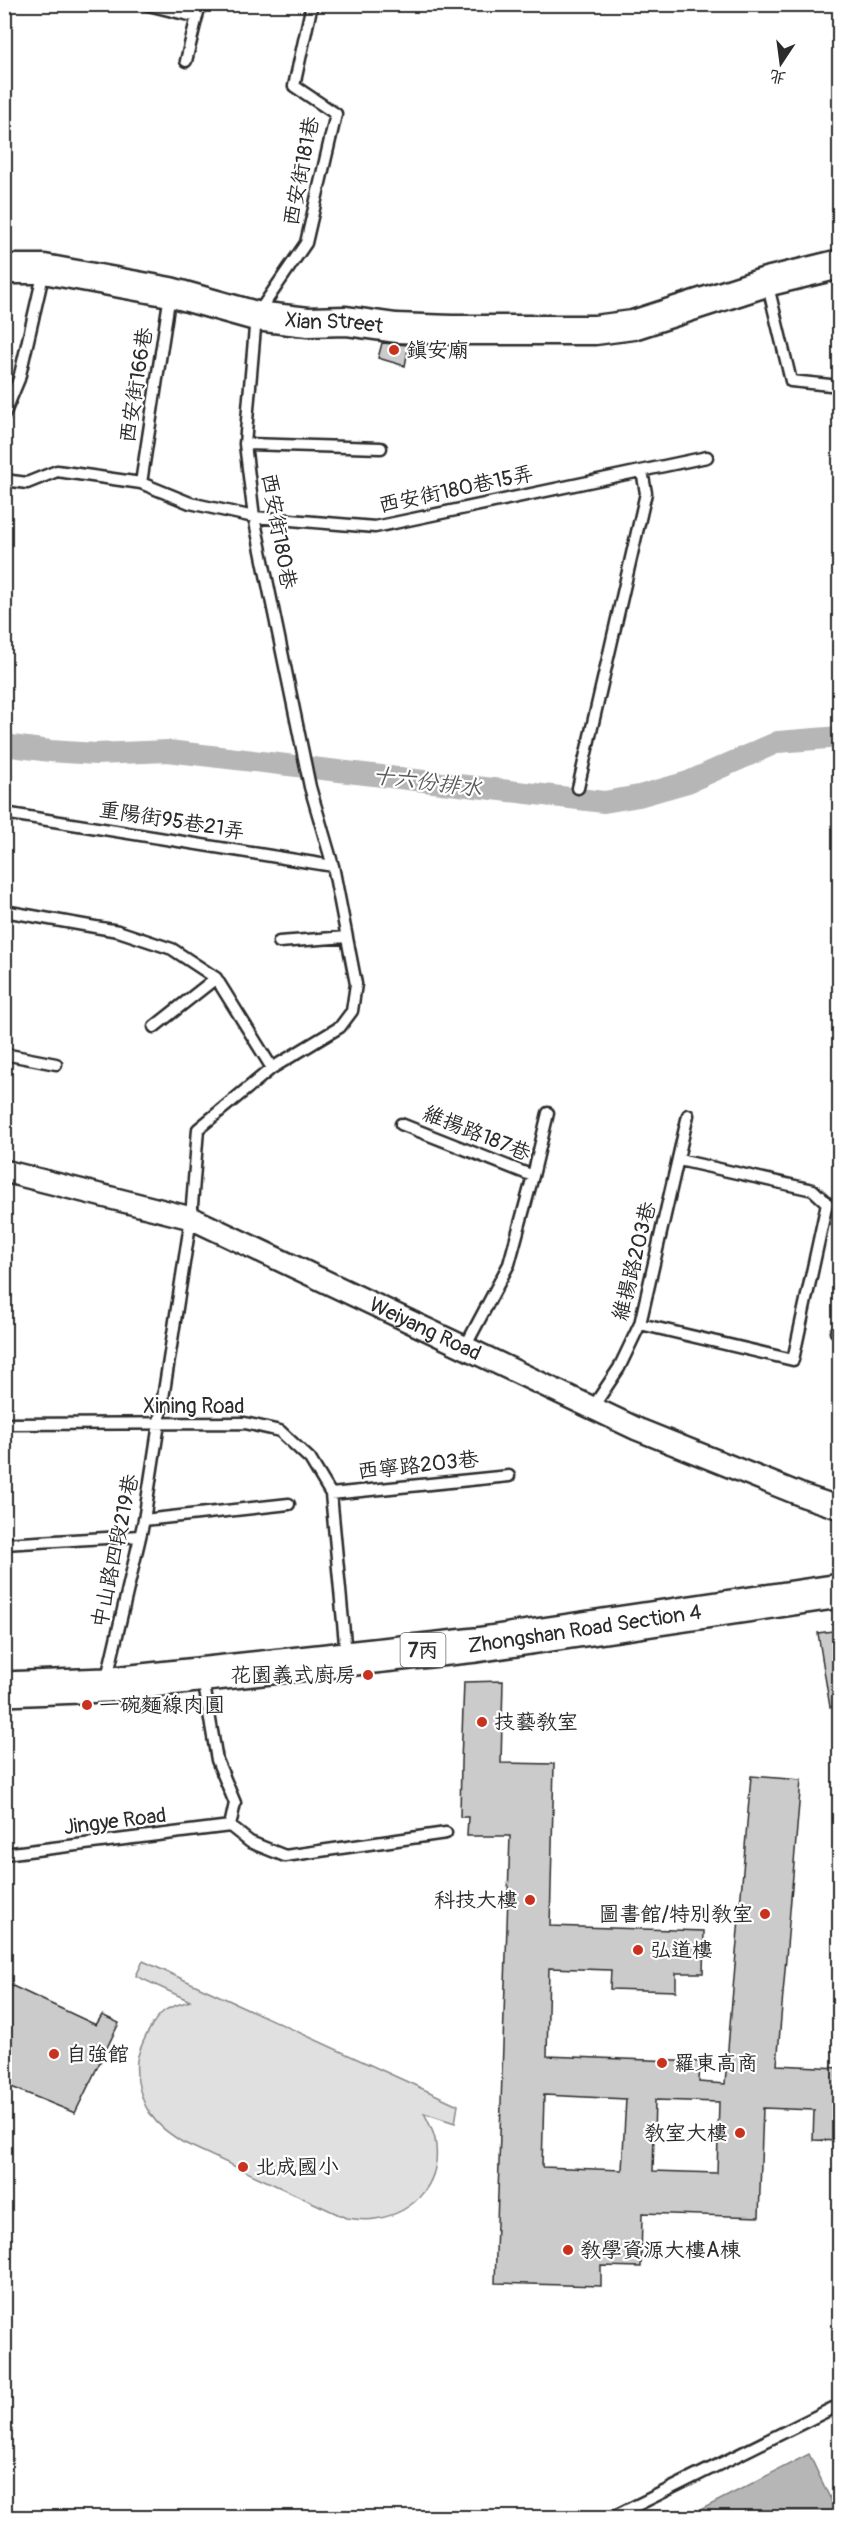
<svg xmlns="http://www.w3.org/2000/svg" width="844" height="2522" viewBox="0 0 844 2522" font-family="Pangolin,'LXGW WenKai TC',sans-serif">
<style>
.green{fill:#e0e0e0;stroke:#868686;stroke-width:1.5}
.water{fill:#b6b6b6;stroke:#7e7e7e;stroke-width:1.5}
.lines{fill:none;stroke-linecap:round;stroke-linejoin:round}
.canal{stroke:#b6b6b6;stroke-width:22}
.building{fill:#cbcbcb;stroke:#2b2b2b;stroke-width:1.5;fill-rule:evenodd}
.lane-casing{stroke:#2b2b2b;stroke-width:15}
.street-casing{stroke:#2b2b2b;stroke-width:26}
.secondary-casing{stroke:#2b2b2b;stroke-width:33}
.primary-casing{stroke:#2b2b2b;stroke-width:38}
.lane{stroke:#fff;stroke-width:10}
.street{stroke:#fff;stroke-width:21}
.secondary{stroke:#fff;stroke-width:28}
.primary{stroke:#fff;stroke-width:33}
.poi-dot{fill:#c8321e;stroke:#fff;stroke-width:2}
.labels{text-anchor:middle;stroke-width:4.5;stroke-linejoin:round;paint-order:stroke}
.shield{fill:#fff;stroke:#6b6b6b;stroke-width:1.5}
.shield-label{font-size:20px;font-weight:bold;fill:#2b2b2b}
.street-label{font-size:21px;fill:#2b2b2b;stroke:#fff}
.poi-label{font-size:21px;fill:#2b2b2b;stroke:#fff;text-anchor:start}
.water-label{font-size:22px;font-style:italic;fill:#5c5c5c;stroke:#fff}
</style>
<rect width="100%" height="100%" fill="#fff"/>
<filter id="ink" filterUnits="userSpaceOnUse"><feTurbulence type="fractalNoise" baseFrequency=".0167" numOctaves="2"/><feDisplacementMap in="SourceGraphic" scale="12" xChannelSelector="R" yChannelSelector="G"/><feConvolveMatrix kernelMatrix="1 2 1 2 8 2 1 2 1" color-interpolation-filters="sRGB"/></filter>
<g filter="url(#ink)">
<path class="green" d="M143,1961L458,2105L455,2123L424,2113C428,2121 433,2130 435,2139C443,2182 415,2213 375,2219C366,2221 355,2219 346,2218L182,2142C170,2134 159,2127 151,2115C141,2102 135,2076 137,2060C140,2046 152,2020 164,2011C172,2005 181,2004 190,2001L136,1976Z"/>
<path class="water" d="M809,2454L839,2517H706L702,2509Z"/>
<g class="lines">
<path class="canal" d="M4,745L50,751L96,754L168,751L604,802L639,796L688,782L778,742L840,737"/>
</g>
<path class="building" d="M382,343L409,345L405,366L378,358Z
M840,1630V1707H830L818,1633Z
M503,1681L501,1763L554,1764L550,1926L704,1931L703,1973H676V1991L610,1989L611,1970L549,1968L547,2056L700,2062L699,2082L725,2084L751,1776L801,1780L777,2065L840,2068V2141L813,2140L814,2110L763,2108L759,2217L642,2213L641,2267L601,2266V2286L495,2283L510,1836H467L468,1817H460L461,1762L464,1682ZM544,2095L626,2099L622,2170L542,2167ZM655,2100L719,2102L717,2173L653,2171Z
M4,1982L96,2025L102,2015L119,2023L75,2113L4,2084Z"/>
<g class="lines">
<defs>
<path id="lane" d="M144,4L197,17
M186,61L200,4
M767,282L791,381L840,386
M4,415L19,379L44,271
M245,444L381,448
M4,480L27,483L57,471L141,483L190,503L254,517L375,527L707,457
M141,483L170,294
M578,788L646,493L642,471
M4,813L333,866
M4,911L118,931L172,949L216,978L272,1068
M279,942L347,937
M154,1027L216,978
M4,1054L56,1064
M401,1124L533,1176L509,1264L465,1347
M533,1176L548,1113
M640,1324L793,1360L827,1203L813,1190L679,1160
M836,1332L840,1333
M593,1407L619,1368L640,1324L688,1115
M4,1424L245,1423L280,1431L310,1459L331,1494L346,1654
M331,1494L509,1476
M144,1520L289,1504
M4,1544L140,1536
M203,1679L217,1760L235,1803L230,1826
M106,1682L144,1520L191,1218L198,1129L272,1068L340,1027L352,1011L356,984L333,866L310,787L254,517L245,444L256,316L306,243L336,114L294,86L312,4
M230,1826L250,1842L285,1856L446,1833
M4,1854L230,1826
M611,2518L833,2408"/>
<g id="street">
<path id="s1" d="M4,1171L191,1218L637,1429L804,1496L840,1508"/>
</g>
<g id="secondary">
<path id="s2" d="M4,269H44L170,292L256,316L308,322L346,321L396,328L452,330H595L633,325L766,282L840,264"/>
</g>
<g id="primary">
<path id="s3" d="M4,1689L105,1685L476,1645L840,1591"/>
</g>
</defs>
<use href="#lane" class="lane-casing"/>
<use href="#street" class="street-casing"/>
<use href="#secondary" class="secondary-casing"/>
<use href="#primary" class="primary-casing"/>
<use href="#lane" class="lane"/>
<use href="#street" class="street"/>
<use href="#secondary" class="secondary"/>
<use href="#primary" class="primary"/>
</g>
</g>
<g class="poi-dot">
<circle cx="394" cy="350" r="6"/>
<circle cx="368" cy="1675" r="6"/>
<circle cx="87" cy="1705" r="6"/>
<circle cx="482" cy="1722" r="6"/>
<circle cx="530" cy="1900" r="6"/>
<circle cx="765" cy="1914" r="6"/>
<circle cx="638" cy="1950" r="6"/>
<circle cx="54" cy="2054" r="6"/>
<circle cx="662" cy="2063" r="6"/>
<circle cx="740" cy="2133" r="6"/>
<circle cx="243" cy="2167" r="6"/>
<circle cx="568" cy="2250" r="6"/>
</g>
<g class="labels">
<rect class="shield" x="400.5" y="1633" width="45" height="34" rx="4.5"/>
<g class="shield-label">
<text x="423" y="1657">7丙</text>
</g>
<g class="street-label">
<text transform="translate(301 171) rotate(-79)" y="7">西安街181巷</text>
<text dy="7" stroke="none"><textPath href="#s2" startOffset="336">Xian Street</textPath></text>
<text transform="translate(136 385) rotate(-81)" y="7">西安街166巷</text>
<text transform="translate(456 489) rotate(-12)" y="7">西安街180巷15弄</text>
<text transform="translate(279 531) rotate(80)" y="7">西安街180巷</text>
<text transform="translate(172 820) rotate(9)" y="7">重陽街95巷21弄</text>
<text transform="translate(477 1133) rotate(22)" y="7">維揚路187巷</text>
<text transform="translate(634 1261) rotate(-76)" y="7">維揚路203巷</text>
<text dy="7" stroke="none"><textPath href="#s1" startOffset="452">Weiyang Road</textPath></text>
<text x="194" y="1413">Xining Road</text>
<text transform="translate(418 1465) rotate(-6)" y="7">西寧路203巷</text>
<text transform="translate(115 1551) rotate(-78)" y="7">中山路四段219巷</text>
<text dy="7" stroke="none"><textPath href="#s3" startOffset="584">Zhongshan Road Section 4</textPath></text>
<text transform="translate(115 1821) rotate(-7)" y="7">Jingye Road</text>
</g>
<g class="poi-label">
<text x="406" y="357">鎮安廟</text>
<text x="356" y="1682" text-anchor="end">花園義式廚房</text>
<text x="99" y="1712">一碗麵線肉圓</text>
<text x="494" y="1729">技藝教室</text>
<text x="518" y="1907" text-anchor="end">科技大樓</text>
<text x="753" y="1921" text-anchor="end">圖書館/特別教室</text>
<text x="650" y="1957">弘道樓</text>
<text x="66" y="2061">自強館</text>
<text x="674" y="2070">羅東高商</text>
<text x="728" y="2140" text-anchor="end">教室大樓</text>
<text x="255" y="2174">北成國小</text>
<text x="580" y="2257">教學資源大樓A棟</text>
</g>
<g class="water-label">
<text transform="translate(427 781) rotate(7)" y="8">十六份排水</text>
</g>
</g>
<rect width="844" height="2522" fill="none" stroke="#fff" stroke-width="24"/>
<rect x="12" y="12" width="820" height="2498" fill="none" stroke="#2b2b2b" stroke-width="2" filter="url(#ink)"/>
<g transform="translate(781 63) rotate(193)" stroke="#ffffff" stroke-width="4.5" paint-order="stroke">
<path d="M0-4.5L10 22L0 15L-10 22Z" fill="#2b2b2b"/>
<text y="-9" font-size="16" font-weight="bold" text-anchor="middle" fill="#2b2b2b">北</text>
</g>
</svg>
